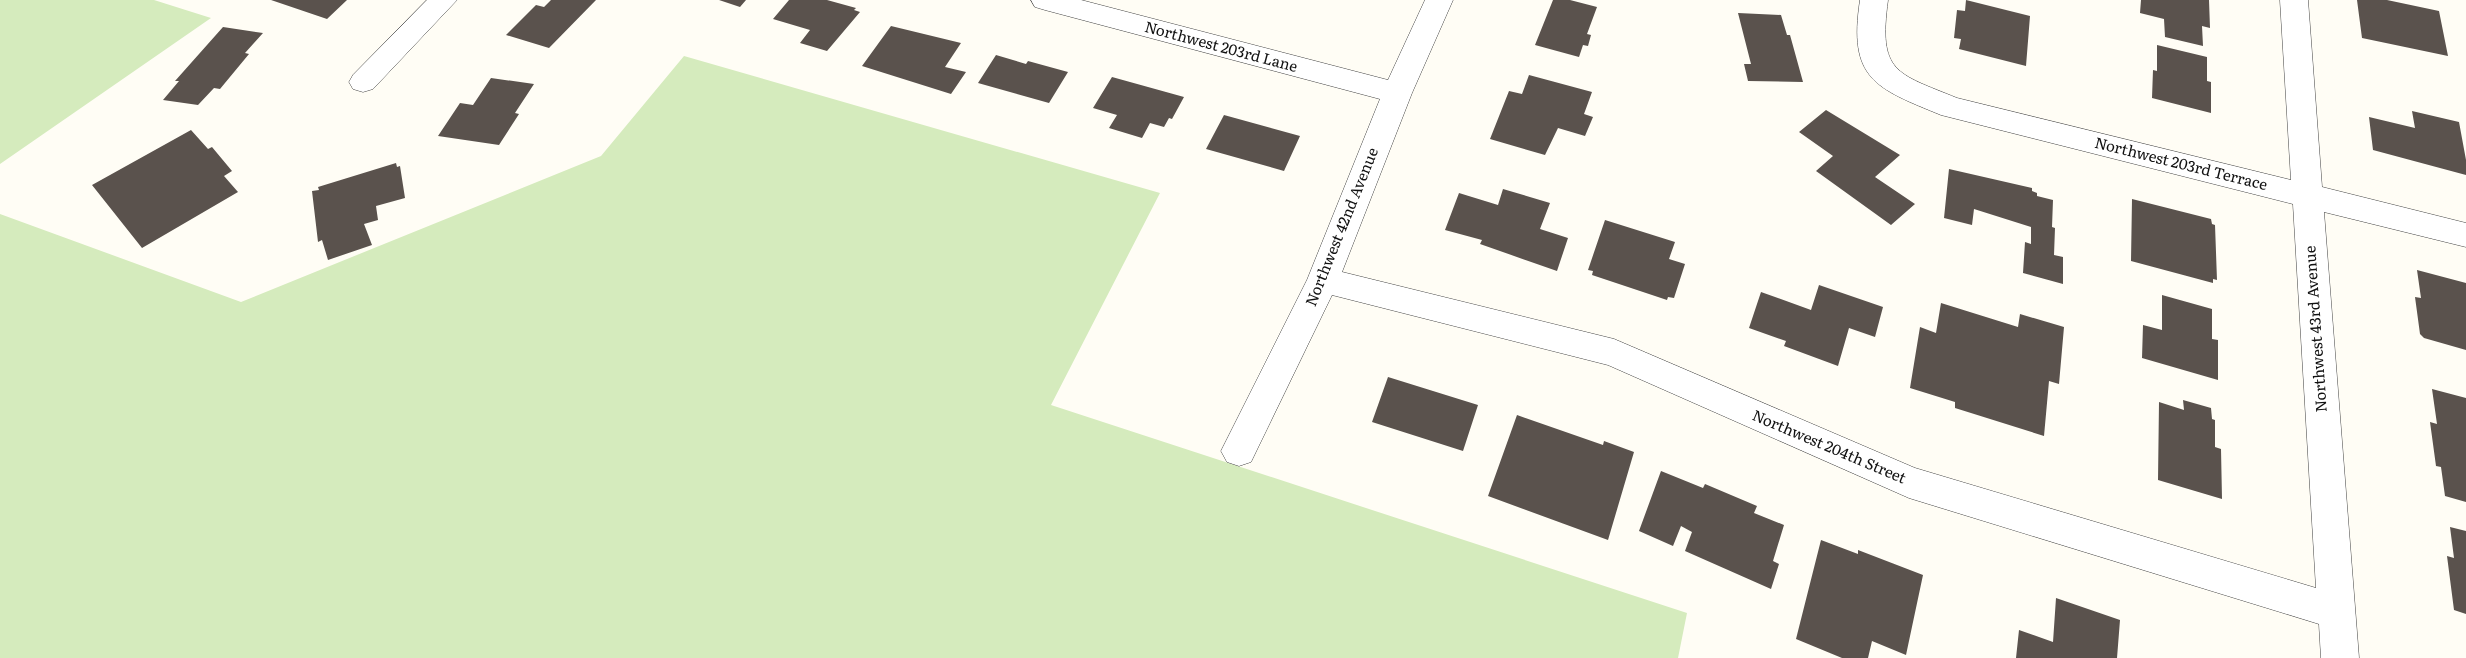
<svg xmlns="http://www.w3.org/2000/svg" width="2466" height="658" viewBox="0 0 2466 658" font-family="Literata,serif">
<style>
.green{fill:#d5ebbd}
.building{fill:#5a524d}
.lines{fill:none;stroke-linecap:round;stroke-linejoin:round}
.minor-casing{stroke:#444;stroke-width:1}
.minor{fill:#fff;fill-rule:evenodd}
.labels{text-anchor:middle;stroke-width:6;stroke-linejoin:round;paint-order:stroke}
.street-label{font-size:15px;fill:#111;stroke:#fff}
</style>
<rect width="100%" height="100%" fill="#fffdf5"/>
<path class="green" d="M0,0H154L211,18L0,164Z
M684,56L1160,193L1051,405L1687,613L1678,658H0V214L241,302L601,156Z"/>
<path class="building" d="M271,0H347L327,19Z
M551,0H596L549,48L506,35L536,5L544,7Z
M719,0H746L740,7Z
M789,0H827L856,8L854,10L860,12L827,51L800,43L810,30L773,19Z
M1553,0H1570L1597,7L1587,34L1591,35L1588,46L1583,45L1579,57L1535,45Z
M1966,0L2030,16L2026,66L1959,49L1961,39L1954,38L1957,10L1965,11Z
M2141,0H2209L2210,28L2202,26L2203,46L2165,37L2164,19L2140,13Z
M2357,0H2387L2439,11L2448,56L2362,38Z
M1738,13L1781,15L1787,35H1790L1803,82L1748,81L1744,64H1751Z
M891,26L961,43L945,67L966,72L951,94L862,66Z
M223,27L263,33L245,53L249,54L220,89L214,88L198,105L163,100L179,81H175Z
M2157,45L2207,57V81L2211,82V113L2152,98L2153,70L2157,71Z
M996,55L1026,64L1028,61L1068,72L1049,103L978,83Z
M1529,75L1592,92L1584,114L1593,117L1585,136L1558,128L1545,155L1490,139L1509,91L1522,94Z
M1112,77L1184,97L1172,119L1169,118L1164,127L1150,123L1142,138L1109,128L1117,115L1093,108Z
M491,78L534,84L515,113L519,114L499,145L438,136L460,103L473,105Z
M1826,110L1900,155L1875,177L1915,204L1891,225L1816,171L1833,156L1799,132Z
M2412,111L2459,122L2466,160V175L2373,150L2369,117L2415,128Z
M1224,115L1300,136L1284,171L1206,149Z
M191,130L208,149L212,147L232,171L224,176L238,192L142,248L92,185Z
M396,163L397,167L400,166L405,198L376,206L378,220L364,224L372,245L328,260L322,240L318,242L312,191L319,190L318,187Z
M1949,169L2032,188V191L2037,193V196L2053,200L2052,227L2055,228L2054,255L2063,257V284L2023,273L2025,242L2031,244V227L1974,209L1972,225L1944,218Z
M1503,189L1550,203L1540,229L1568,238L1557,271L1480,244L1482,240L1445,230L1459,193L1498,205Z
M2132,199L2211,219L2212,224L2215,225L2217,280L2213,279V283L2131,261Z
M1605,220L1675,242L1669,259L1685,264L1674,298L1668,297L1667,300L1592,275L1593,271L1588,270Z
M2417,270L2466,283V350L2424,338L2420,334L2415,297L2421,298Z
M1819,285L1883,307L1875,337L1849,328L1838,366L1784,346L1786,341L1749,328L1761,292L1811,310Z
M2162,295L2212,309V339L2218,340V380L2142,358L2143,325L2162,330Z
M1941,303L2018,327L2020,314L2064,327L2059,384L2049,381L2044,436L1955,408V402L1910,388L1920,327L1936,333Z
M1388,377L1478,405L1463,451L1372,422Z
M2432,389L2466,398V502L2445,496L2441,467L2436,466L2430,422L2437,424Z
M2183,400L2211,408L2212,419L2215,420V447L2221,449L2222,499L2158,480L2159,402L2184,410Z
M1517,415L1603,445L1604,441L1634,452L1608,540L1488,496Z
M1661,471L1703,488L1705,484L1757,506L1754,513L1784,525L1773,561L1779,564L1771,589L1685,551L1692,532L1681,526L1673,546L1639,531Z
M2450,527L2466,531V614L2454,610L2447,556L2454,558Z
M1821,540L1858,554V550L1923,575L1906,655L1872,641L1868,658H1842L1796,639Z
M2056,598L2120,620L2117,658H2016L2019,630L2053,642Z"/>
<g class="lines">
<defs>
<path id="minor" d="M427,0H457L373,89L363,92L353,89L349,82L353,75Z
M1031,0H1081L1388,80L1425,0H1453L1412,93L1342,272L1614,339L1915,468L2316,588L2293,204L1941,115C1875,88 1848,79 1860,0H1888C1878,73 1896,73 1957,98L2291,180L2280,0H2308L2322,187L2466,223V247L2324,212L2359,658H2321L2319,624L1909,498L1608,365L1332,295L1251,462L1239,466L1227,462L1221,451L1307,280L1380,99L1045,10L1035,7Z"/>
</defs>
<use href="#minor" class="minor-casing"/>
<use href="#minor" class="minor"/>
</g>
<g class="labels">
<g class="street-label">
<text transform="translate(1221 47) rotate(15)" y="5">Northwest 203rd Lane</text>
<text transform="translate(2181 164) rotate(14)" y="5">Northwest 203rd Terrace</text>
<text transform="translate(1342 227) rotate(-68)" y="5">Northwest 42nd Avenue</text>
<text transform="translate(2316 329) rotate(-94)" y="5">Northwest 43rd Avenue</text>
<text transform="translate(1829 447) rotate(23)" y="5">Northwest 204th Street</text>
</g>
</g>
</svg>
